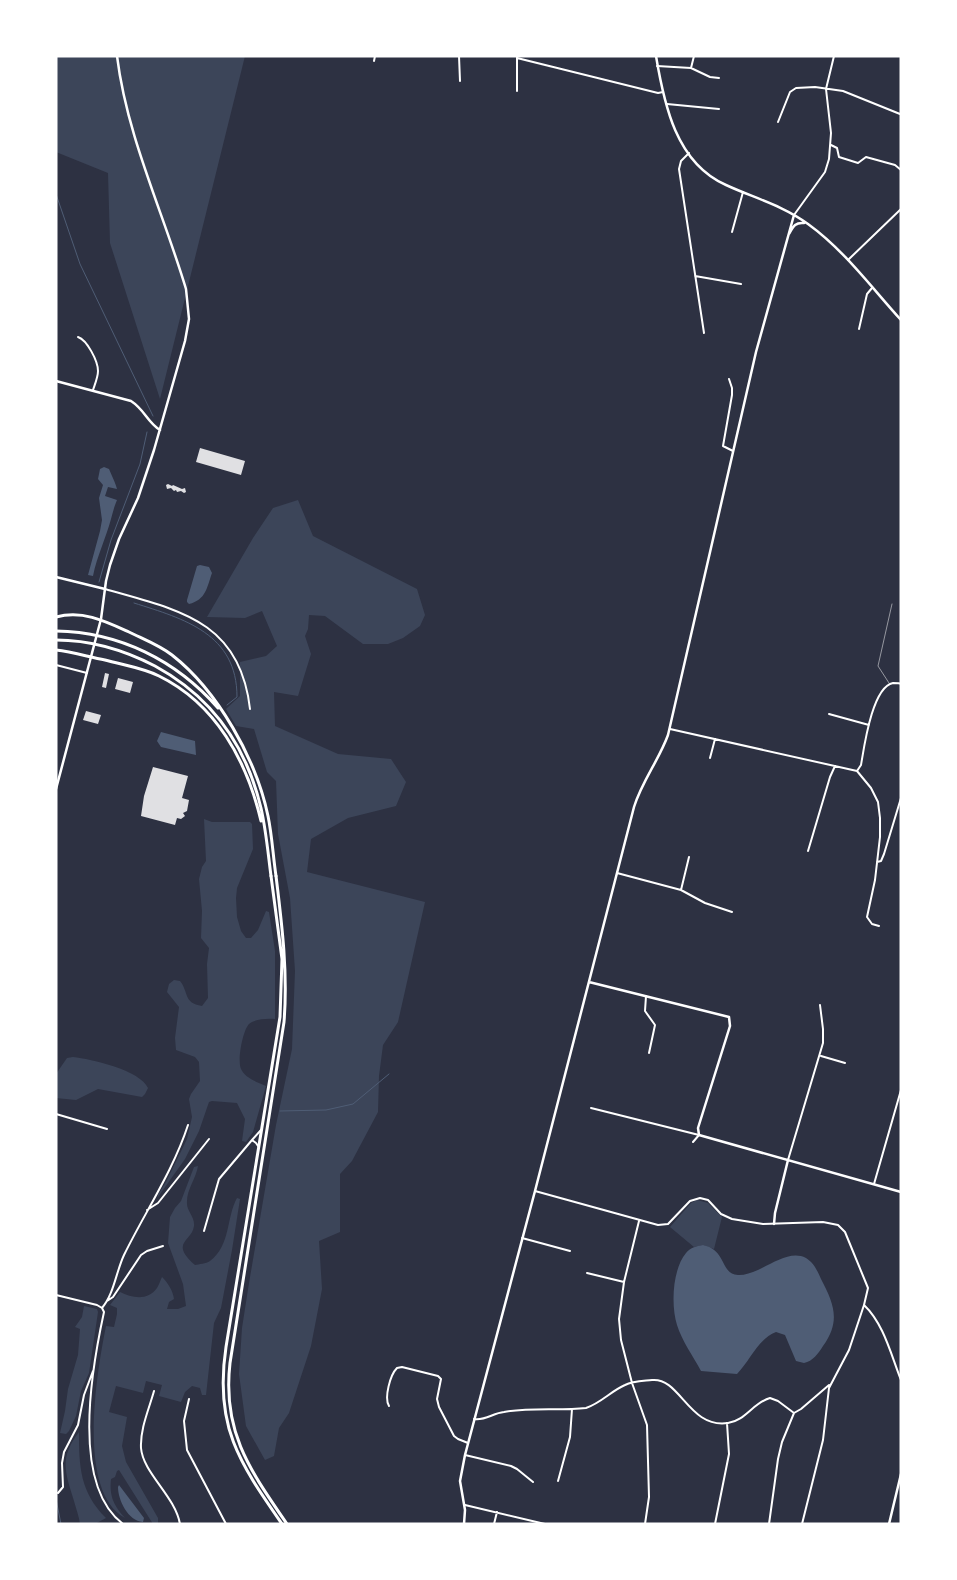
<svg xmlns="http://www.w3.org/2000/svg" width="957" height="1580" viewBox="0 0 957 1580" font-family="Jost,sans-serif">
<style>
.green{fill:#3c4559}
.water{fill:#4f5d75}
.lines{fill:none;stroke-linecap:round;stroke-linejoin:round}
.stream{stroke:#4f5d75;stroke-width:1}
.building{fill:#e0e0e3}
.service{stroke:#fff;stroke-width:0.5}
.minor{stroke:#fff;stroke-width:2}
.tertiary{stroke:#fff;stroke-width:2.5}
.trunk{stroke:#fff;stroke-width:3}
.motorway{stroke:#fff;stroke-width:3}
</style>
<rect width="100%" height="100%" fill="#2d3142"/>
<path class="green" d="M56,56H245L160,399L110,243L108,173L56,152Z
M298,500L313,536L417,589L425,615L420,626L403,638L388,644H363L325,616L309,615L308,629L305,636L311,654L298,696L274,692L275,726L338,754L391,759L406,782L396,806L348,818L311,839L307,872L425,902L398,1022L383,1045L379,1076L378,1112L352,1161L340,1174V1232L319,1241L322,1289L311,1346L289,1413L279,1428L274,1456L265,1460L246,1426L239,1374L242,1328L249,1283L276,1125L292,1049L295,971L290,898L278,834L276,781L267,772L254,729L236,726L226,709L240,696V662L266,656L277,646L262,611L245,618L207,617L253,538L273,508Z
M204,819L212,822H250L252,824L253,849L237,888L236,898L237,917L241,931L246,938H251L258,930L266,911L269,912L275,951V1019C268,1018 254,1019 249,1024C243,1030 237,1060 241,1069C245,1078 257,1082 266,1086L253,1132L246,1142L242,1141L245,1119L237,1103L212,1101L209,1102L199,1131L185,1159L158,1197V1195L166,1182L187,1139L192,1117L189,1099L191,1094L200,1081L199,1062L195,1057L176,1050L175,1038L179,1007L167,992L169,984L174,980L180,981C189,992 183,1003 202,1006L208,998L207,964L209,948L201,938L202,911L199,879L202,867L206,861Z
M73,1057C91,1059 140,1070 148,1088L145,1094L142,1097L98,1089L76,1100L56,1098V1074L67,1058Z
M198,1166C196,1179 186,1190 187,1204C187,1211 195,1217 194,1226C192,1242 169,1242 195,1265C199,1264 206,1264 210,1261C231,1245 226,1218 237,1198L240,1199L232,1250L221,1308L214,1323L206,1395H202L200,1388L192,1386L185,1392L181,1402L159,1396L162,1385L146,1381L143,1393L116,1386L109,1412L127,1417L122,1446L126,1462L158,1518V1524H153L119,1470L117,1471L115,1477L111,1479C109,1496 114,1506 125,1518C76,1492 97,1371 106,1326L114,1327L117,1314V1308L110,1305L120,1292C132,1298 148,1301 157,1288C159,1285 160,1281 162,1277C168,1283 173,1291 174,1299L169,1302L167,1309H178L186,1306L183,1284L168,1243L170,1217L175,1208L181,1201L194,1167Z
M697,1200L708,1203L722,1217L714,1249L703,1245L694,1247L670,1227L691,1203Z
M84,1306L97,1309L98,1312L89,1373L81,1391L76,1416L69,1431L66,1434L60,1433L65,1411L68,1389L78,1355L80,1329L75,1327L82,1317Z
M79,1432C79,1467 80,1492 106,1518L95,1524H80C79,1516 76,1509 74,1501C65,1472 59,1458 79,1432Z"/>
<path class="water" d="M104,467L109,469C111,474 116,484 117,489L108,487L105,496L117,500C114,507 113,512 111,519C106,538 97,556 93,576L88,575L100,531L102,520L99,498L103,485L98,479L100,469Z
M200,565L209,567L212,573C207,587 206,600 189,604L187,602V600L197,566Z
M161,732L195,741L196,755L161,747L157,741Z
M703,1245C727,1250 720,1274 738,1275C760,1276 785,1247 806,1258C814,1263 817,1270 821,1279C834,1304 841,1321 823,1346C818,1354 813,1361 804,1363L796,1361L785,1335L776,1332C758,1339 750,1361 737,1374L701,1371C693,1356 682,1341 677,1325C671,1306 672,1270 686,1253C690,1248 696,1246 703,1245Z
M119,1485L144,1518L143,1522C128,1521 118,1500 118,1487Z"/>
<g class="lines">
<path class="stream" d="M56,194L80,264L153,416
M99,582L111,540L140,464L147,432
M134,603C185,619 237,634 237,697L227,705
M280,1111L326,1110L353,1104L389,1074
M56,1499L61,1524"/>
</g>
<path class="building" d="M200,448L245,461L241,475L196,462Z
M168,484L172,486L173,485L182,489L185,488L186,492L184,493L181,491L177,492L176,490L174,491L171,488L167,489L166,485Z
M105,673L109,674L106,688L102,687Z
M118,678L133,682L130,693L115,689Z
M86,711L101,715L98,724L83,720Z
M153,767L188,776L182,798L189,800L187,811L183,813L185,816L181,819L177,818L175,825L141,816L144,796Z"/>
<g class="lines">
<path class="service" d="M889,683L878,666L892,604"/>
<path class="minor" d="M459,56L460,81
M517,58L658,93L663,92
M374,61L375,56
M657,66L691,68L710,77L719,78
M691,68L694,56
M517,91V56
M667,104L719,109
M778,122L790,92L796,88L815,87L843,91L900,114
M831,145L837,148L839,157L858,163L866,157L895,165L901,170
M689,153L681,161L679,169L704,333
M794,215L825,172L829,159L831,133L826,89L834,56
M732,232L743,192
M848,260L901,209
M695,276L741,284
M859,329L867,294L872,288
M78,337C87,340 98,361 98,371C98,377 95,384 93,390
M729,379L732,388V395L723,446L733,451
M105,589C178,610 240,620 250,709
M56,665L87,673
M829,714L869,725
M670,729L857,771L871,788L878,802L880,818V837L875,880L867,917L872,924L879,926
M710,758L715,739
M857,771L861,765C864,748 872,687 893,683C894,683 900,683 901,684
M808,851L830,777L835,766
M877,862L881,861L884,854L901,798
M617,873L681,890L705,903L732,912
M681,890L689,857
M646,996L645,1011L655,1025L649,1053
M821,1056L845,1063
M591,1108L699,1135L693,1142
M56,1114L107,1129
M258,1146L256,1143L252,1140L261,1130
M788,1160L823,1043V1029L820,1005
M874,1184L901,1090
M535,1191L658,1225L668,1224L690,1201L700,1198L708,1200L721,1214L732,1219L763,1224L823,1222L838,1225L845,1232L868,1288L864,1305L849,1350L829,1388L823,1440L802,1524
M147,1210L158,1203L209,1139
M639,1221L624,1282L619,1319L621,1340L632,1383L647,1425L649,1497L645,1524
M204,1231L219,1179L252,1140
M522,1238L570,1251
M587,1273L624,1282
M56,1295L97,1305L102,1308
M107,1301L113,1297L141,1255L147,1251L163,1246
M864,1305C884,1324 891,1355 901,1380
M102,1308L104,1312C92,1367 70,1484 123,1524
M102,1308C114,1294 116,1272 124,1255C145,1212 173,1171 188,1125
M154,1391C149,1409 140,1429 141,1448C143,1473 175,1496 180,1524
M189,1399L184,1421L187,1450L226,1524
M389,1406C384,1398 390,1375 397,1368L402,1367L438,1376L441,1379L437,1399L439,1407L454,1436L458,1439L468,1443
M794,1413L801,1409L829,1385
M474,1419C485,1421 493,1413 504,1412C531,1407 559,1411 586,1408C601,1403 611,1391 625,1385C633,1381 644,1381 652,1380C680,1377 689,1429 728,1423C745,1421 754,1402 770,1398L778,1401L794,1413
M465,1455L511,1466L517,1469L533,1482
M558,1481L570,1437L572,1409
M58,1493L63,1487L62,1463L64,1452L78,1425L84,1395L93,1371
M465,1505L545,1524
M494,1524L497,1512
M715,1524L729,1454L727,1423
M769,1524L778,1459L782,1442L794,1413"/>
<path class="tertiary" d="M656,56C664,104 676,163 726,185C754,198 782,205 808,224C844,250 871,287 901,320
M789,234C793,227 795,222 804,223
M56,381L131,401C145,410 147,422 160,430
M56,577L105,589
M56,789L101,619L106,581L110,565L119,539L138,498L154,450L185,341L189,319L186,289C163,212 127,137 117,56
M589,982L729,1017L730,1026L698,1128L699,1135L901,1192
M774,1224L775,1213L788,1160
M464,1524L465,1510L460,1481L465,1455L535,1191L634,807C642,781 659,760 668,735L756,352L794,215
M889,1524L901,1474"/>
<path class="trunk" d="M271,876L282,959L280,1017L226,1347C214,1426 239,1462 282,1524
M276,876C282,925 288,973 284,1022L230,1363C222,1432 250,1470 287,1524"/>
<path class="motorway" d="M56,617C83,610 105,621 129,632C143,639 159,645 172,655C218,691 256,759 268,816C272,835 273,856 276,876
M56,631C119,632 176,660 218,708
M56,640C91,640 124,650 155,666C212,697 246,745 261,808C266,830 268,853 271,876
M56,650C73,652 89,657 105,660C123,665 143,668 159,676C216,704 247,761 261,821"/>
</g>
<rect width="957" height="1580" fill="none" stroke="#ffffff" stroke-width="115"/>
</svg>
